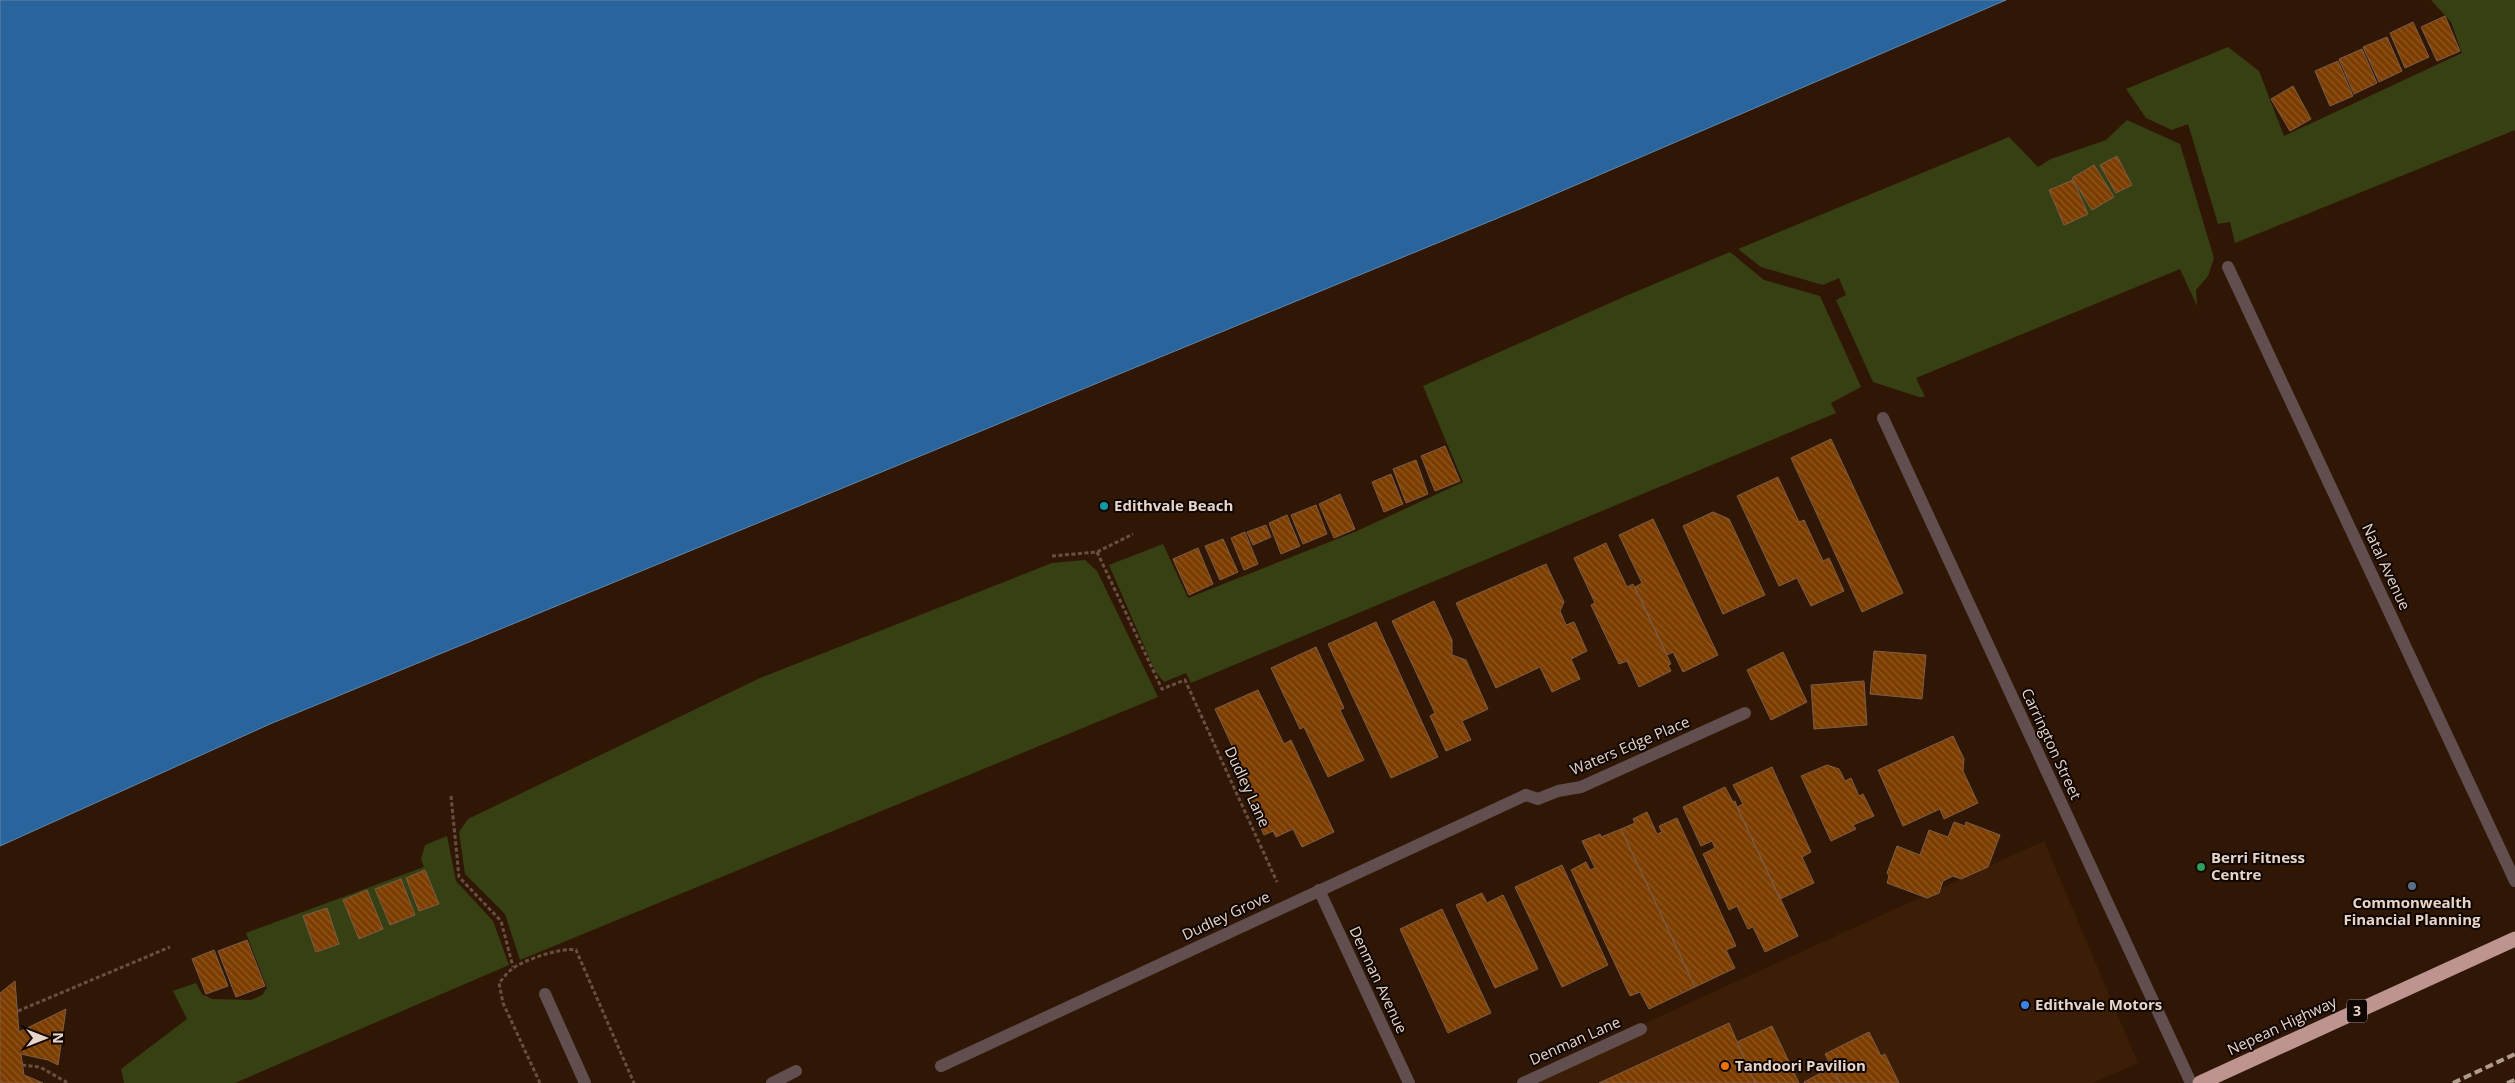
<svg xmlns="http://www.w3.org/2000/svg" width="2515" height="1083" viewBox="0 0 2515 1083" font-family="'Open Sans',sans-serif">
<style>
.built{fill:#3c1d05}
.green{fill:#364012}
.water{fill:#29659c;stroke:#6287aa}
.building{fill:url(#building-back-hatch);stroke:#7b5d49}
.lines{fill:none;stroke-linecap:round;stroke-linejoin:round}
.path{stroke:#675040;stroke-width:3;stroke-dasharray:4 2.5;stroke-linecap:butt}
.lane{stroke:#604f4e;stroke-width:12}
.street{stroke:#604f4e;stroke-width:12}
.highway{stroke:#bd9490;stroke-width:15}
.rail{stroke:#af9b8e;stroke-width:4;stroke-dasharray:8 4;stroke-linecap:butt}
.culture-dot{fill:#0f9aa8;stroke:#100602;stroke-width:2}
.leisure-dot{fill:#2e9e5b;stroke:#100602;stroke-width:2}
.service-dot{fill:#5c6f8a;stroke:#100602;stroke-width:2}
.shop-dot{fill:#3f7fe0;stroke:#100602;stroke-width:2}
.food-dot{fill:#e8710a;stroke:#100602;stroke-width:2}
.labels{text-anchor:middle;stroke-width:4;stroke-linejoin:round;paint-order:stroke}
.shield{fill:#100602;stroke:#a6978e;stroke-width:1}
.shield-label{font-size:14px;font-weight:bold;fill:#e7d5ca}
.poi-label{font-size:15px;font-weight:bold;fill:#e7d5ca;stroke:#100602;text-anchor:start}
.street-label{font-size:15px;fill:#e7d5ca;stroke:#100602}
</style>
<defs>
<pattern id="building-back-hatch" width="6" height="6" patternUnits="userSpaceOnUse" patternTransform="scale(1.25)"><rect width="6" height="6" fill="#7c3d00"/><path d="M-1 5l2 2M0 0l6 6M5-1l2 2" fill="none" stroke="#8f5824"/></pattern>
</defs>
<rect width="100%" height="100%" fill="#301705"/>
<path class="built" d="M2044,841L2138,1063L2093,1083H1514Z"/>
<path class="green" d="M2431,0H2515V130L2235,243L2230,222L2218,224L2188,124L2172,130L2146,118L2126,89L2228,47L2259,71L2284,136L2462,53L2451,22Z
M2127,120L2180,144L2214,258L2208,276L2196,290L2197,306L2180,269L1916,378L1925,397H1919L1873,382L1836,300L1846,295L1839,278L1823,285L1761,267L1738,249L2009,137L2038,167L2051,159L2106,140Z
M1730,252L1764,280L1820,296L1861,387L1831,403L1836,413L1191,683L1186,673L1164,682L1155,671L1109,565L1163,544L1188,598L1357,531L1463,482L1423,386L1628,295Z
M1085,560L1097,571L1158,697L520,960L505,914L465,874L459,832L468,819L760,678L1052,563Z
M447,836L456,881L493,921L509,965L235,1083H124L121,1069L187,1019L173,991L196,983L202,994L212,999L251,1000L262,995L267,988L246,933L424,867L421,859L425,845Z"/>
<path class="water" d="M0,0H2006L1527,206L270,724L0,846Z"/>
<path class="building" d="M2445,16L2460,51L2437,61L2421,27Z
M2413,22L2429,57L2405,68L2390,33Z
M2387,37L2402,71L2379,82L2363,47Z
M2362,49L2377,83L2354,94L2339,59Z
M2338,61L2353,96L2330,106L2315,71Z
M2293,86L2311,119L2290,131L2271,99Z
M2117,156L2132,185L2116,193L2100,165Z
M2094,165L2114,197L2092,210L2072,178Z
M2073,180L2088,214L2064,225L2049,190Z
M1831,439L1903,593L1862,612L1791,458Z
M1445,446L1460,481L1435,491L1421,456Z
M1416,460L1428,494L1406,503L1393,469Z
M1391,474L1403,504L1384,512L1372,482Z
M1778,477L1799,522L1804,520L1823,561L1829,558L1844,591L1811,606L1797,578L1779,586L1737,496Z
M1340,494L1355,529L1334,538L1319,504Z
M1316,505L1327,534L1303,544L1291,515Z
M1713,512L1729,519L1765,595L1723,614L1683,526Z
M1287,515L1300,546L1281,554L1269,523Z
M1653,519L1718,655L1683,672L1673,652L1667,655L1635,587L1642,583L1619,535Z
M1266,525L1271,537L1253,545L1247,532Z
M1245,532L1258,564L1244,570L1231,538Z
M1223,539L1238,572L1220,580L1205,546Z
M1606,543L1627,587L1633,584L1671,664L1668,665L1671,671L1639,687L1627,661L1619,664L1591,605L1595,603L1574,558Z
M1198,548L1213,584L1189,595L1173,559Z
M1546,564L1564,602L1560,611L1566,625L1574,622L1587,651L1571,659L1580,679L1552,692L1540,667L1496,688L1456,603Z
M1434,601L1452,640V655L1466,660L1488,709L1462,721L1471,740L1446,751L1430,716L1435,713L1392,621Z
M1376,622L1438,757L1391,778L1328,644Z
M1316,647L1344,708L1340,710L1364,760L1328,777L1304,727L1300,729L1271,668Z
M1874,651L1926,655L1922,699L1870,694Z
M1783,652L1807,702L1771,720L1747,670Z
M1864,681L1867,725L1814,729L1811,685Z
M1258,690L1284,744L1291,740L1334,832L1302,847L1293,829L1276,837L1273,831L1264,835L1247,798L1255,795L1215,709Z
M1953,736L1964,759L1963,771L1978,803L1944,819L1940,809L1903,826L1878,770Z
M1827,765L1839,769L1845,781L1851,778L1859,796L1863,794L1874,816L1853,825L1856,829L1831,841L1801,776Z
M1772,767L1811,852L1802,857L1814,883L1780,899L1737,807L1743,804L1733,785Z
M1725,787L1733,802L1735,801L1737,807L1798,936L1765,952L1753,927L1748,929L1737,906L1729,910L1703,854L1715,848L1712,841L1701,846L1683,807Z
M1647,812L1657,834L1662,832L1659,826L1677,818L1736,946L1726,950L1735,968L1695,987L1621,829L1635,823L1633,819Z
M1954,822L1965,826L1966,822L2000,835L1988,867L1961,879L1953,876L1943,881L1939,893L1927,898L1887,883L1889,876L1887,873L1897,846L1920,855L1929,830L1948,837Z
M1621,829L1695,987L1649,1009L1640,992L1630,996L1571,870L1586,862L1590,870L1595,868L1582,841L1600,834L1601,837Z
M1562,865L1608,965L1562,987L1515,887Z
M425,870L439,904L419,911L406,878Z
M401,879L415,915L390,925L375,889Z
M367,890L383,929L359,939L343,900Z
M1482,893L1487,903L1503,895L1538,969L1495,988L1456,905Z
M327,908L339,944L316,952L303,916Z
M1442,909L1491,1013L1448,1033L1400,929Z
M247,940L265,986L236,997L218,951Z
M214,950L228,986L206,994L192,959Z
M15,981L19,1032L66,1009L58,1065L48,1060L21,1054L24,1075L43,1083H0V993Z
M1729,1023L1755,1083H1599Z
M1772,1026L1799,1083H1755L1737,1042Z
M1869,1032L1881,1056L1885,1054L1899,1083H1840L1825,1054Z
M1832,1067L1840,1083H1805L1804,1082Z"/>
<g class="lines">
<path class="path" d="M1097,552L1162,689L1185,680L1277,882
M1052,556L1097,552L1133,534
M451,796L459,877L501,921L513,967
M18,1011L170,947
M22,1065L40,1067L68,1083
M540,1083L503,1003L499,983C503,978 507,973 512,969C523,960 562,947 576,950L634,1083"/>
<path class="lane" d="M1526,795L1538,799L1558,791L1581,787L1745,713
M772,1083L796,1071
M1523,1083L1641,1029"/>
<path class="street" d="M2228,267L2515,881
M1883,418L2191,1083
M1319,890L1409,1083
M545,994L585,1083
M941,1066L1526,795"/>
<path class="highway" d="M2200,1083L2515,939"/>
<path class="rail" d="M2453,1083L2515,1054
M2507,1083L2515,1080"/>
</g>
<circle class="culture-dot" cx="1104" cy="506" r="5"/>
<circle class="leisure-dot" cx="2201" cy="867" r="5"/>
<circle class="service-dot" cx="2412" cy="886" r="5"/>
<circle class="shop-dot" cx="2025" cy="1005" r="5"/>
<circle class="food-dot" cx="1725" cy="1066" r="5"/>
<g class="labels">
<rect class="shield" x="2347" y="999.5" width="20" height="23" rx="4"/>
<g class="shield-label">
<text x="2357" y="1016">3</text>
</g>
<g class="poi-label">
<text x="1114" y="511">Edithvale Beach</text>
<text x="2211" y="863">Berri Fitness<tspan x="2211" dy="17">Centre</tspan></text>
<text x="2412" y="908" text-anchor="middle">Commonwealth<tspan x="2412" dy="17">Financial Planning</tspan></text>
<text x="2035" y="1010">Edithvale Motors</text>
<text x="1735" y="1071">Tandoori Pavilion</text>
</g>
<g class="street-label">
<text transform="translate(2386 567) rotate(65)" y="5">Natal Avenue</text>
<text transform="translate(2051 744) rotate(65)" y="5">Carrington Street</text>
<text transform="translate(1630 746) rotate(-23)" y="5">Waters Edge Place</text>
<text transform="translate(1247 787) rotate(65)" y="5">Dudley Lane</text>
<text transform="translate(1226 916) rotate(-25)" y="5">Dudley Grove</text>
<text transform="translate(1378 980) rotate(65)" y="5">Denman Avenue</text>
<text transform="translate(2282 1026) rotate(-25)" y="5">Nepean Highway</text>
<text transform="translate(1575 1041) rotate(-24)" y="5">Denman Lane</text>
</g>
</g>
<g transform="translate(45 1038) rotate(90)" stroke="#100602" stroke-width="4" paint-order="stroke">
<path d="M0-4L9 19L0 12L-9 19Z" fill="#e7d5ca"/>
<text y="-8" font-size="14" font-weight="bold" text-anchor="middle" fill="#e7d5ca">N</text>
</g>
</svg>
